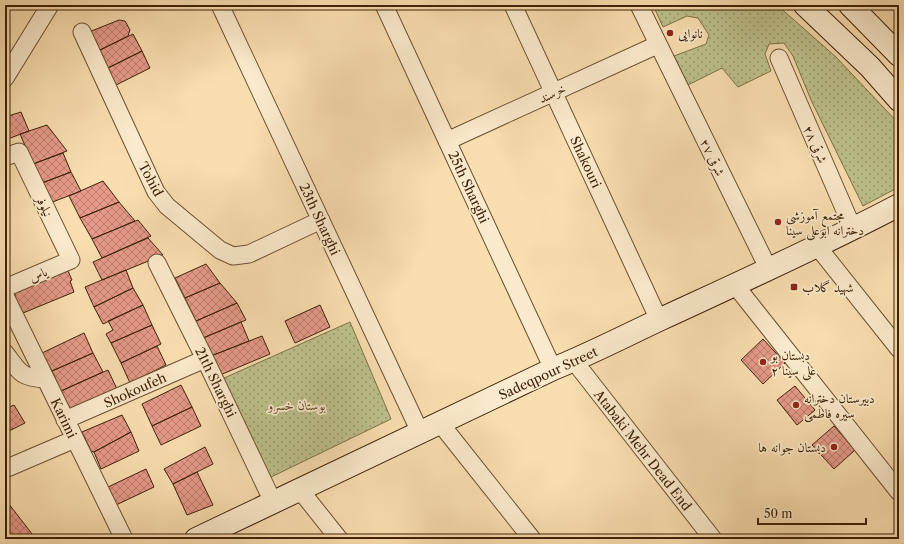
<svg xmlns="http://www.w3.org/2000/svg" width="904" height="544" viewBox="0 0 904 544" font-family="'Libre Caslon Text',Amiri,serif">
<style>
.park{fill:url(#park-dots);stroke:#7e714a}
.building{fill:url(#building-cross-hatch);stroke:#3f2107}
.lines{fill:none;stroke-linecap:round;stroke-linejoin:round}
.minor-casing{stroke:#6e5031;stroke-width:19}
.secondary-casing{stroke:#3f2107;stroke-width:24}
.minor{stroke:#fbeacc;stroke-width:17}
.secondary{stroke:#fbeacc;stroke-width:22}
.poi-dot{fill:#8f2418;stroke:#fbeacc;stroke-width:1.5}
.labels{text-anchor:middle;stroke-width:3.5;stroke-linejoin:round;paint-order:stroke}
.poi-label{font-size:13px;fill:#3f2107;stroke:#fbeacc;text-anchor:start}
.street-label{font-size:13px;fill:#3f2107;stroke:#fbeacc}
.park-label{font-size:13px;font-style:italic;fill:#5e4928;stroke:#fbeacc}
</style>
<defs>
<pattern id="park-dots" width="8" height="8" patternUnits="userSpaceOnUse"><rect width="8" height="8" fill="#bdc18c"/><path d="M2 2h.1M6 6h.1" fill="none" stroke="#9b9c70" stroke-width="1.8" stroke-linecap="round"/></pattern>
<pattern id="building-cross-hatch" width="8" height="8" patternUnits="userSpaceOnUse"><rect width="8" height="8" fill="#e69a89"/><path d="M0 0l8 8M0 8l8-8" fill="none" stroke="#bc7d6e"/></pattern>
</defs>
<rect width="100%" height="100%" fill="#f9deb0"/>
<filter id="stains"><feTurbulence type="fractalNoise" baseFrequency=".005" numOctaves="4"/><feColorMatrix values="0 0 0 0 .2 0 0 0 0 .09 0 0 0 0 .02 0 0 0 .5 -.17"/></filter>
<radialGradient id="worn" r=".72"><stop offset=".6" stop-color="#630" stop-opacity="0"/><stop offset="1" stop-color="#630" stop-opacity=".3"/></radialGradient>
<path class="park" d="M653,5H777L836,57L899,124V187L863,206L811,100L793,56L784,43L769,44L765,54L771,71L738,87L722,68L688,85L674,56L706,44L709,35L698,18L687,16L663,27Z
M350,322L391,419L269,478L222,379Z"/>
<path class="building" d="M119,20L125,21L130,30L128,36L98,51L89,32Z
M133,34L142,51L106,69L98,51Z
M142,51L150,68L114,86L106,69Z
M21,112L29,131L5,140V117Z
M47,125L67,151L33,164L20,134Z
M63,153L71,172L42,183L33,164Z
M71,172L81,191L50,203L42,183Z
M103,181L119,202L80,218L69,196Z
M119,202L135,221L92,239L80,218Z
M138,220L151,236L102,258L92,239Z
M148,238L163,255L102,280L93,262Z
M206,264L220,283L185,298L175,278Z
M126,270L133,288L94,307L85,287Z
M68,271L72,280L70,281L74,292L23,313L15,297V292L17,290Z
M220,283L237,303L196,321L185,298Z
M133,288L143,305L103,324L94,307Z
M237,303L246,320L203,338L196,321Z
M143,305L152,325L111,343L106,334L113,330L108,321Z
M320,305L330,327L295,343L285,321Z
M241,322L249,341L211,356L203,338Z
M152,325L161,344L121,363L111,343Z
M84,333L93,353L52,371L42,353Z
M262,336L270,354L220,375L211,356Z
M763,339L785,363L763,384L741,360Z
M157,346L166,365L130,383L121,363Z
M93,353L103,372L61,391L52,371Z
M108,370L117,389L70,410L61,391Z
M181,385L192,407L152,426L142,404Z
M795,386L815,410L797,425L777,400Z
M14,405L25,423L5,433V409Z
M192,407L201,426L161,445L152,426Z
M122,415L131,432L94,452L91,451L82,432Z
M834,426L855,450L834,469L812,445Z
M131,432L139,451L101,469L94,452Z
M205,447L213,464L173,484L164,469Z
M146,469L154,487L116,505L108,487Z
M197,472L213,505L187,515L173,484Z
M5,499L36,539H5Z"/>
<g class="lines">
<defs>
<path id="minor" d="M220,5L420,432
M384,5L553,369
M513,5L659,320
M639,5L769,270
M82,32L156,192L167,206L220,250L233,256L249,254L321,220
M779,58L853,229
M5,78L50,5
M447,141L657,45
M5,157L19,152L71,260L5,288
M817,246L899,349
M157,263L205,359L273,502
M735,285L899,492
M5,296L124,539
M5,353C20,372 19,377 45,379
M574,361L713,539
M65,420L205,359
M440,423L532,539
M5,469L75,439
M300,490L339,539"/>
<path id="secondary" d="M805,5L870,67L899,100
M850,5L899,55
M196,539L553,369C590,354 625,336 661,319C741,282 821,246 899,205"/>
</defs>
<use href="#minor" class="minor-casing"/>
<use href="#secondary" class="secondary-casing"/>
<use href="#minor" class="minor"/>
<use href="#secondary" class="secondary"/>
</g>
<g class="poi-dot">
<circle cx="670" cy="33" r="4"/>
<circle cx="778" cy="222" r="4"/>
<rect x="790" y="283" width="8" height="8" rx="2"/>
<circle cx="763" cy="362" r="4"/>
<circle cx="796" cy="405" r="4"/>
<circle cx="834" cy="447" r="4"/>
</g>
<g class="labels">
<g class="poi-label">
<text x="678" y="38">نانوایی</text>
<text x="786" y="220">مجتمع آموزشی<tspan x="786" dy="15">دخترانه ابوعلی سینا</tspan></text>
<text x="802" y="292">شهید گلاب</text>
<text x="771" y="360">دبستان بو<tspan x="771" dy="15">علی سینا ۲</tspan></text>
<text x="804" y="403">دبیرستان دخترانه<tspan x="804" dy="15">سیره فاطمی</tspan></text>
<text x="826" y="452" text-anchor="end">دبستان جوانه ها</text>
</g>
<g class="street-label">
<text transform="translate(552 93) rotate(-25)" y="5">خرسند</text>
<text transform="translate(816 144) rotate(66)" y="5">۲۸ شرقی</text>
<text transform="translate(713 157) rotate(64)" y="5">۲۷ شرقی</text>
<text transform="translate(586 162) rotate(65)" y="5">Shakouri</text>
<text transform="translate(151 179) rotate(62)" y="5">Tohid</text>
<text transform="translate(469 187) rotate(65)" y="5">25th Sharghi</text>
<text transform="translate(45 206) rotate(65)" y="5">نیلوفر</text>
<text transform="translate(320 219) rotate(65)" y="5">23th Sharghi</text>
<text transform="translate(38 274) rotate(-23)" y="5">یاس</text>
<text transform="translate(548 373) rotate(-25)" y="5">Sadeqpour Street</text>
<text transform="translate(216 382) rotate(64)" y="5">21th Sharghi</text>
<text transform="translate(135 390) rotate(-24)" y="5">Shokoufeh</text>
<text transform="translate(64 418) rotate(64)" y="5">Karimi</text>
<text transform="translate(643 450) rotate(52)" y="5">Atabaki Mehr Dead End</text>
</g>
<g class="park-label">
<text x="297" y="410">بوستان خسرو</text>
</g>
</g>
<rect width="904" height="544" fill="none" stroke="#f9deb0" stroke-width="20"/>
<rect x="6" y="6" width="892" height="532" fill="none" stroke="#3f2107" stroke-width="2"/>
<rect x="10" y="10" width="884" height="524" fill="none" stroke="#3f2107"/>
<path d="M758 518v6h108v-6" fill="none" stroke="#3f2107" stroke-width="2"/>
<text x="764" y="518" font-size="12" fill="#3f2107" stroke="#fbeacc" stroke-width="3" paint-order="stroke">50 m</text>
<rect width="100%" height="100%" filter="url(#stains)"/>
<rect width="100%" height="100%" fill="url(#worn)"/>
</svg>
